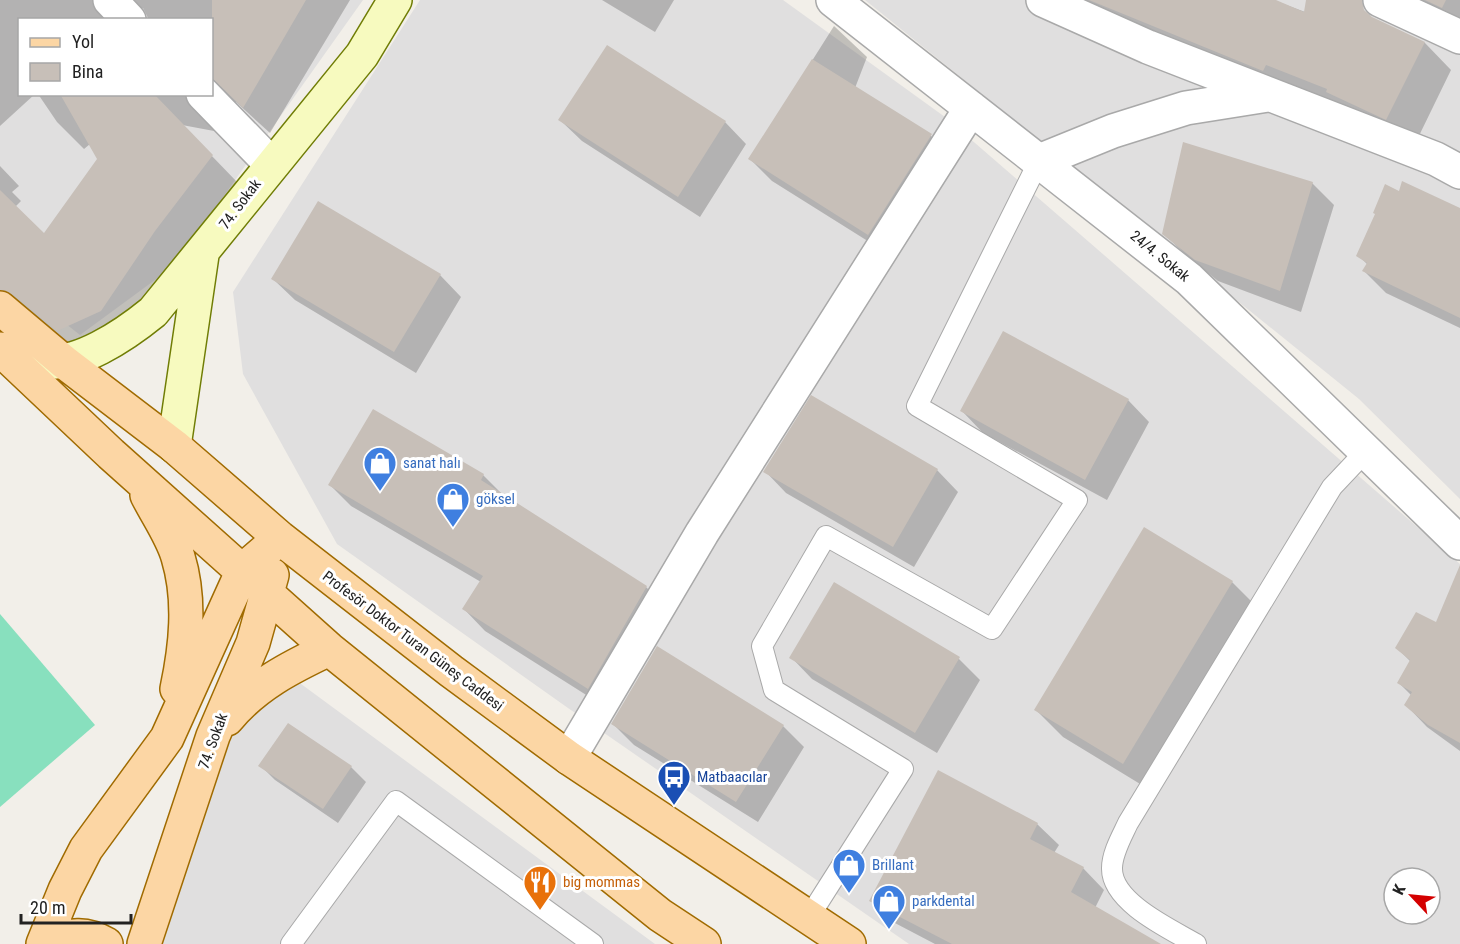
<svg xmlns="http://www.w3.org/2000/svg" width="1460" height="944" viewBox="0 0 1460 944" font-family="'Roboto Condensed',sans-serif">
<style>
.residential{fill:#e0dfdf;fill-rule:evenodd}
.pitch{fill:#88e0be}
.shadow{fill:#0003}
.building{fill:#c7bfb8}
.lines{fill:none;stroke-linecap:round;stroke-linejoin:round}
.service-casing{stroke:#a9a9a9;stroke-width:22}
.minor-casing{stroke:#a9a9a9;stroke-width:36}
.secondary-casing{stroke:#707d05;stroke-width:36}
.primary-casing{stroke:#a06b00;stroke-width:36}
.service{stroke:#fff;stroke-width:20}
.minor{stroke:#fff;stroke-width:33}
.secondary{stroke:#f7fabf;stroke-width:33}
.primary{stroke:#fcd6a4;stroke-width:33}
.labels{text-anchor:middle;stroke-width:6;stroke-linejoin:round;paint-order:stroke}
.street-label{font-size:15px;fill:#222;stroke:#fff}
.shop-label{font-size:15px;fill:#366cbe;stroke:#fff;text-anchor:start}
.transit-label{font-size:15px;fill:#164399;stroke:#fff;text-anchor:start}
.food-label{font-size:15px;fill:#c56008;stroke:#fff;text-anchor:start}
</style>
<rect width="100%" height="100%" fill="#f2efe9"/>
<path class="residential" d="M0,0H363L174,266L80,335L0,272ZM20,20H212V94H20Z
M420,0H783L945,117L1460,564V944H909L568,708L337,544L243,374L233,292ZM1394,878H1430V914H1394Z
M865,0H1460V499L1359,399Z
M297,681L655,944H155L236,721Z"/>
<path class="pitch" d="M0,614L95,725L0,807Z"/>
<path class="shadow" d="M0,0H350L270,133L236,102H225L211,117L214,131L182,125L238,183L128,338L85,357L41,320L30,316L0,286V166L19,186L12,192L21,201L15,207L44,235L99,159L90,144L84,149L57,122L38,94H212V20H149L143,8H133L120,20H20V94H35L0,126Z
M602,0H674L655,32Z
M1030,0H1273L1356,31L1371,18L1425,43L1451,70L1414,146Z
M1391,0H1460V29Z
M834,26L867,57L855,88L931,136L953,157L890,255L772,181L750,159Z
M560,120L725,122L746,144L700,217L582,141Z
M1312,183L1334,205L1301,312L1218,281L1186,255L1164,234Z
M1400,193L1460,209V328L1386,293L1364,271L1368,265L1358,255Z
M440,275L461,297L416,373L295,300L273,279Z
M1128,400L1149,422L1107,500L983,433L962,411Z
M937,470L958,492L914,567L786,493L765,471Z
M483,475L505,497L646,587L668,609L610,710L485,631L464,609L481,582L351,506L330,485Z
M1232,582L1259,609L1150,790L1063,737L1036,710Z
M1460,607V751L1427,727L1406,705L1412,696L1399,683L1411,662L1397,648Z
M791,657L959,659L980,680L937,753L812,679Z
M613,724L783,726L804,747L758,822L634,745Z
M260,765L351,767L366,782L338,823L275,780Z
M1037,824L1059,845L1054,853L1083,868L1104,890L1095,908L1158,944H935L893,922L871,901Z"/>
<path class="building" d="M212,0H306L243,108L212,78Z
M1089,0H1276L1304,12L1306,0H1362L1364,10L1372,17L1425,42L1386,120L1326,92L1327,89L1266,65L1263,71Z
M1425,0H1446L1442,8Z
M607,45L726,121L678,197L558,120Z
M812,59L932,134L868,235L748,159Z
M60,94H154L213,155L155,231L101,311L57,331L12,294L0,290V190L44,233L97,159Z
M1183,142L1313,182L1280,291L1195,260L1162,234Z
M1402,181L1460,208V318L1362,271L1367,263L1356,256L1375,214L1373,213L1385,184L1399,191Z
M318,201L441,274L394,352L271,279Z
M1003,331L1129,399L1085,480L960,411Z
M811,395L938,469L893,547L763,472Z
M373,409L484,474L481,480L647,586L588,689L462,609L483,576L328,485Z
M1144,527L1233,581L1123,764L1034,710Z
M1460,565V743L1428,725L1404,705L1412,692L1397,683L1410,660L1395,648L1416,612L1436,622Z
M834,582L960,657L915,733L789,658Z
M657,646L784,725L736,802L611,724Z
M288,723L352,766L323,809L258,766Z
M938,770L1038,823L1030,839L1084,867L1071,892L1161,944H952L869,901Z"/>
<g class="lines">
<defs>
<path id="service" d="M809,917L903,769L774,690L762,646L826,536L992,629L1077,500L917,406L1039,161
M291,944L396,801L593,944
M1196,944C1170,929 1111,902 1112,868C1112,853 1122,836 1128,823L1332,487L1366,451"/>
<path id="minor" d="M110,0L129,20
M833,0L1189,279L1460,543
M1043,0L1148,47L1436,159L1460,172
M1380,0L1460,37
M203,94L271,164
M1039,161L1113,131L1186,108L1268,95
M569,758L702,533L971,108"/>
<path id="secondary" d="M39,361C76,369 126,334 153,312L362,55L395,0
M174,446L202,255"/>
<path id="primary" d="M0,308L64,362L174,446L280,538L451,671L569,758L849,944
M0,349L111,454L329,649L660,915L704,944
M147,495C157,515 172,536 178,557C191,600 186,646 177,689
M227,719C255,685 291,667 329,649
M43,944L65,890L86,849L167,738L243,570L280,538
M51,944C68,932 89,934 106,944
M144,944L213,736L253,643L272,575"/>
</defs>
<use href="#service" class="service-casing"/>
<use href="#minor" class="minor-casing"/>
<use href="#secondary" class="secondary-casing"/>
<use href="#primary" class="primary-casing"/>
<use href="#service" class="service"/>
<use href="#minor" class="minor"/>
<use href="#secondary" class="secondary"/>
<use href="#primary" class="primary"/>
</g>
<defs>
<symbol id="shop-pin" viewBox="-11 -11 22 30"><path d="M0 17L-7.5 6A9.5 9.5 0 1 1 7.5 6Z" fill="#3f7fe0" stroke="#fff"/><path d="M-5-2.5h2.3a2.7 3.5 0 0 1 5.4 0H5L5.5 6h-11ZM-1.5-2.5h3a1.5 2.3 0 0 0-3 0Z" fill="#fff"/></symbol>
<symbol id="bus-pin" viewBox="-11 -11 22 30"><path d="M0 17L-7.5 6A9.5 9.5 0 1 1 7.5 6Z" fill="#1a4fb4" stroke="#fff"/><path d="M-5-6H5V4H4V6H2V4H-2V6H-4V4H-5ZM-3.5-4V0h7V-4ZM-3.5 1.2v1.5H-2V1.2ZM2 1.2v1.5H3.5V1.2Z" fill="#fff"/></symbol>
<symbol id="restaurant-pin" viewBox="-11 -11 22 30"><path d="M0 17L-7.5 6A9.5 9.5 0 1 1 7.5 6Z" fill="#e8710a" stroke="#fff"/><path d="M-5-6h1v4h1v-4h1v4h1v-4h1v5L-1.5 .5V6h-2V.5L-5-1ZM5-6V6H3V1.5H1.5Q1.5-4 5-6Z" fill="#fff"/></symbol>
</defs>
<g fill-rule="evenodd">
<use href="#shop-pin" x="361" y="444" width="38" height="52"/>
<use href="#shop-pin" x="434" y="480" width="38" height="52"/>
<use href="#bus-pin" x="655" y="758" width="38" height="52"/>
<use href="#shop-pin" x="830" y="846" width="38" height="52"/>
<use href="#restaurant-pin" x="521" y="863" width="38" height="52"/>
<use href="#shop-pin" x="870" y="882" width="38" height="52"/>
</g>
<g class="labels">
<g class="street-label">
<text transform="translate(240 204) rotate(-53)" y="5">74. Sokak</text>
<text transform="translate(1160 256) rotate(39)" y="5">24/4. Sokak</text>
<text transform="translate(413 641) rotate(37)" y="5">Profesör Doktor Turan Güneş Caddesi</text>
<text transform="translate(213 741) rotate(-70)" y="5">74. Sokak</text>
</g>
<g class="shop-label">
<text x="403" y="468">sanat halı</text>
<text x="476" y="504">göksel</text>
<text x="872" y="870">Brillant</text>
<text x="912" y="906">parkdental</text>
</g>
<g class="transit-label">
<text x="697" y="782">Matbaacılar</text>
</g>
<g class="food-label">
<text x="563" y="887">big mommas</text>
</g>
</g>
<rect x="18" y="18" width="195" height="78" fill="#ffffff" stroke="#a7a7a7" stroke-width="1.5"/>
<rect x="30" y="38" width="30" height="9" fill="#fcd6a4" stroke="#a7a7a7" stroke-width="1.5"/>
<text x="72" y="48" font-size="18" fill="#222222">Yol</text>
<rect x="30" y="63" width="30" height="18" fill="#c7bfb8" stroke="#a7a7a7" stroke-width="1.5"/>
<text x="72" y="78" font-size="18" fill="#222222">Bina</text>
<g transform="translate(1412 896) rotate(296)"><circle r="28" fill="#ffffff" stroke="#a7a7a7" stroke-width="1.5"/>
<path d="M0-4.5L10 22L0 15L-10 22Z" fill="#d40000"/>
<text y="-9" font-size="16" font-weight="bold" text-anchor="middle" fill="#222222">K</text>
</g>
<path d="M21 914v9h110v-9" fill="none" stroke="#222222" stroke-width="3"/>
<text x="30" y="914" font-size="18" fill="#222222" stroke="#ffffff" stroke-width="4.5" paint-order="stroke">20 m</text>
</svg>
